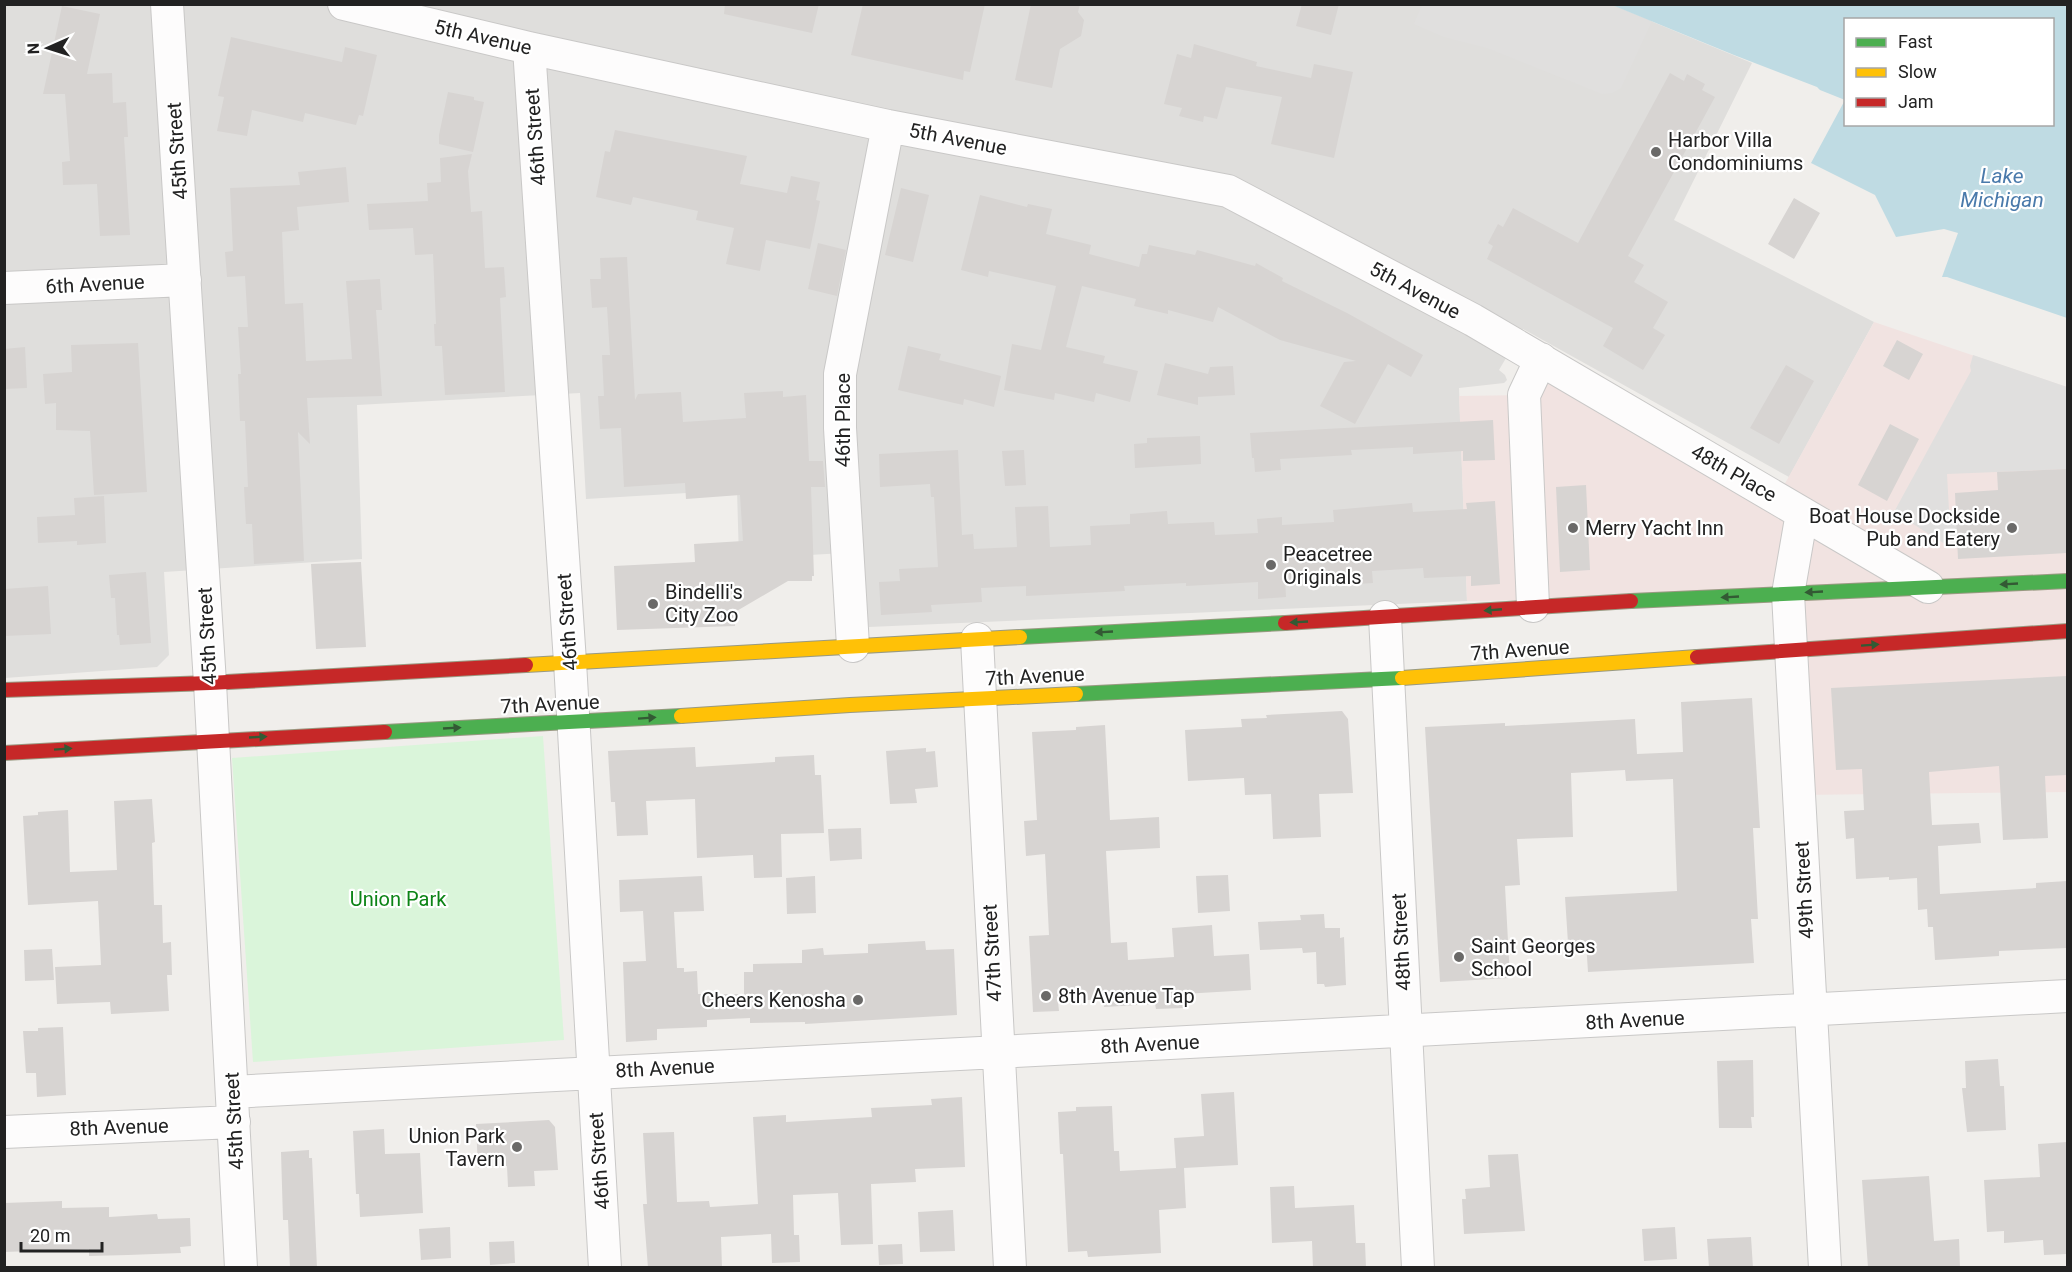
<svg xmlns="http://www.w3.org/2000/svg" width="2072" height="1272" viewBox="0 0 2072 1272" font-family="Roboto,sans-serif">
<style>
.residential{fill:#dfdedc}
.commercial{fill:#f1e3e1}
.park{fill:#daf5da}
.parking{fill:#e0dfde}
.water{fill:#bfdbe3;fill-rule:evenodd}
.building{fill:#d7d4d2}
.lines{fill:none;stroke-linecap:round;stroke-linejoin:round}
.street-casing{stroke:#c9c8c7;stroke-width:34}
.fast-casing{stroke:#999a82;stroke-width:16}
.slow-casing{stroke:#999a82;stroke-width:16}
.jam-casing{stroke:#999a82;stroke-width:16}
.street{stroke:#fdfcfc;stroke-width:32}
.fast{stroke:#4caf50;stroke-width:14}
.slow{stroke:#ffc107;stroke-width:14}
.jam{stroke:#c62828;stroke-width:14}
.oneway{fill:#335a34}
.poi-dot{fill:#6a6968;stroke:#fff;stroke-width:2}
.labels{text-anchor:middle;stroke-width:4.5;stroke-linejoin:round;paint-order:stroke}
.street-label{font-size:20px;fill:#222;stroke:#fff}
.poi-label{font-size:20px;fill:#222;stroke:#fff;text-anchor:start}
.park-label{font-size:20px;fill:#0c8416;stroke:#fff}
.water-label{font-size:21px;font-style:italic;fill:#4a7aab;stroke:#fff}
</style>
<rect width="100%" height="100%" fill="#f0eeeb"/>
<path class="residential" d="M5,5H1612L1752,63L1674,220L1874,322L1789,477L1523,329L1499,370L1505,375L1507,380L1504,383L1459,388L1467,601L869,627L866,617L861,552L739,559L737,490L586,499L580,393L357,405L362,559L164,572L169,655L157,667L5,678Z"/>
<path class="commercial" d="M1874,322L2067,387V792L1798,795L1788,594L1467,601L1459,396L1524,395L1541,359L1777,498Z"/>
<path class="park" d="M543,736L564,1040L253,1062L232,758Z"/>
<path class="parking" d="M1422,5H1612L1652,21L1621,88L1612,93L1602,94L1487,48L1444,37L1414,24Z
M1973,355L2067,387V469L1947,474L1949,510H1956L1958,546H1948L1894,512L1971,371L1970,366Z"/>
<path class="water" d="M1612,5H2067V318L1947,277H1942L1958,233L1944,229L1896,237L1875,195L1811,163L1845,100L1820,90L1817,87L1734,55ZM1846,20H2052V124H1846Z"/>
<path class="building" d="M725,4H819L812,33L724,14Z
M863,4H985L970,72L964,71L963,80L851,55Z
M1031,4H1080L1078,12L1084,20L1081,36L1060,49L1052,88L1015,80Z
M1302,4H1339L1331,35L1296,26Z
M62,6L100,14L87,74L112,73L113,103L126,102L128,137H124L130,235L100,236L97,184L63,185L62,162L70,161L65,94H43Z
M231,37L342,62L345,47L377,55L363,116L359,115L356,125L305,113L303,122L252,110L247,136L217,131L224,97L218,96Z
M1194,44L1257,62L1256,66L1311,78L1314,64L1353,72L1334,158L1271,144L1282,97L1226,87L1217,119L1204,116L1203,122L1179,116L1182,108L1164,104L1177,54L1191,58Z
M1670,73L1684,81L1687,74L1705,84L1702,90L1715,97L1628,256L1644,265L1634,282L1668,302L1653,328L1665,335L1643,370L1603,346L1613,328L1487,259L1493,246L1488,243L1498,224L1503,227L1513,208L1578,243Z
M448,92L474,97V100L484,102L473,152L439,144V135Z
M615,130L747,156L740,184L787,193L791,176L820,182L816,200L820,201L810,249L766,240L760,271L726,264L734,228L696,220L698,211L633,197L631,205L596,197L605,151L610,152Z
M472,154L468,171L471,212L482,211L485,268L504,267L506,297L500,298L505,392L445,395L442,346H435L434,324H436L433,254L415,255L413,228L369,230L367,204L428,201L427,183L441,182L440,158Z
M346,167L349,202L297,207L299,230L282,232L285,304L303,303L306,361L352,359L346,281L380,279L382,310H376L382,396L307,398L310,444L298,432L304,561L254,564L252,524H246L244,487H248L245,421H240L238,374H241L238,327H248L245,276L227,277L225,252L233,251L230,188L300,185L298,172Z
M901,188L929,195L913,262L885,255Z
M980,195L1027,207L1028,204L1052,209L1046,234L1091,245L1089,254L1139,267L1142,254H1147L1149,245L1195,255L1197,250L1255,266L1256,263L1283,278L1282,281L1347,313L1423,355L1411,377L1388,364L1355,424L1320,406L1344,362L1356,361L1280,340L1218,307L1213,322L1168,310V314L1134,306L1136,299L1132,298L1082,286L1066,347L1105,356L1103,363L1138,371L1130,402L1096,393L1094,402L1055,393L1054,400L1004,390L1012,344L1041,350L1056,286L989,271L988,277L961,270Z
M1794,198L1820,213L1794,259L1768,244Z
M818,243L846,250L837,296L808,289Z
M627,257L635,400L638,394L681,392L683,422L746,418L744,393L783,391V397L806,395L809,461H823L825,487H811L814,576H812V581H788L735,612V626L617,630L614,566L695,562L694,544L743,541L740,495L686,499L685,483L624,487L621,428L600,429L598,396H604L602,355H610L607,307L592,308L590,279H601L600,258Z
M1897,340L1923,354L1909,380L1883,366Z
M138,343L147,492L94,495L90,431L56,430V403L45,404L43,374L72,372L71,345Z
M908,346L941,354L939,360L1001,376L994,407L964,399L963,405L898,390Z
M25,347L27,388L4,389V349Z
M1165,363L1208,374L1210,367L1233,366L1235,395L1198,397V405L1157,395Z
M1786,365L1814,381L1779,444L1750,428Z
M1493,420L1495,460L1463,461V451L1413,454V447L1351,450L1352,455L1280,459L1281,470L1255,472L1254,458H1252L1250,433Z
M1890,424L1919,439L1887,501L1858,485Z
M1200,436L1201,464L1135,468L1134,444L1147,443V438Z
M958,450L962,535L973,534L974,549L1017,547L1015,507L1048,506L1050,547L1091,545L1090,526L1130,524V514L1167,511L1168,524L1214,522L1215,535L1258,533L1257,519L1282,517V525L1334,522L1333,510L1412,503L1413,512L1467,509L1466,503L1495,501L1500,584L1471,586V576L1424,578L1423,568L1372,571L1373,583L1344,585V577L1340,576L1285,579L1286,597L1258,599V582L1186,586V583L1124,586L1125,591L1026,596V586L981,588L982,602L931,605L932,612L881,615L879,582L900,581L899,569L938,567L934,497H931L930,484L880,487L879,454Z
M1024,450L1026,485L1005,486L1002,451Z
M2067,469V553L1958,559L1955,493L1998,490L1997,472Z
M1586,485L1590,570L1560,572L1556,487Z
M104,496L106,543L77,545V541L38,543L37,517L75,515L74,498Z
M361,562L366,647L316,649L311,564Z
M146,572L151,643L120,645L119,635H117L115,598H111L109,575Z
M48,586L51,634L4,636V589Z
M2067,676V775L2045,776L2048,838L2003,840L1999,766L1929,772L1932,825L1979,823L1981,843L1938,846L1940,894L2036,888V883L2067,881V948L1999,951V956L1935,960L1933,927H1928L1927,909L1918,910L1917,878L1889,880V877L1856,879L1854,838L1846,839L1844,811L1864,810L1862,769L1836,770L1831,688Z
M1752,698L1760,828H1753L1758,919H1751L1754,963L1588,972L1586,942L1568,943L1565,897L1677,891L1673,779L1626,781L1625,770L1571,773L1573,837L1517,839L1520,885L1505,886L1510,978L1440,982L1425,727L1505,723V726L1635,719L1637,754L1683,752L1681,702Z
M1342,711L1348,719L1353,793L1319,794L1321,837L1273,839L1271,794L1245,795L1244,778L1188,781L1185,730L1242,727L1241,719L1267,718L1266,715Z
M1105,725L1110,820L1159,817L1160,848L1106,851L1111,943L1127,942L1128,960L1174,957L1172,928L1212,925L1214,956L1249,954L1251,990L1183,994L1184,1008L1156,1009L1155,1004L1104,1007L1103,999L1058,1002L1059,1011L1033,1012L1029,936L1049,935L1045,854L1026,856L1024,821L1037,820L1032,732L1076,730V727Z
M695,747L696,767L775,762V757L814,755L815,775H821L824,833L781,834L782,877L754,878L753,855L697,858L695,799L646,801L648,835L617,836L615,802H611L608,751Z
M926,748V752L935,751L938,787L915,789L917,803L890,804L886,751Z
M152,799L155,842L152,843L154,905H162L163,943L171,942L172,975H167L169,1011L111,1014L110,1002L57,1004L55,967L101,965L98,901L28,905L23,816L38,815V812L68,810L70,872L117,870L114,801Z
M861,828L862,859L830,861L828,829Z
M1228,875L1230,911L1198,913L1196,876Z
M702,876L704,911L674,912L677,968H684V972L697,971L698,994H744V972H753V964L802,963V950L823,948L824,955L868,953V944L925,941L926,950L954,949L957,1015L805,1024V1022L750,1023V1018L707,1020V1027L657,1029V1040L626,1042L623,962L646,961L643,911L620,912L619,880Z
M815,876L816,913L787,914L786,878Z
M1324,914L1325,928H1340V938L1344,937L1346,985L1325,987L1324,984H1317L1316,952L1303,953L1302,948L1260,950L1258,922L1301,920L1300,915Z
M52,949L54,980L25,981L24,950Z
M63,1027L66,1095L37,1097L36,1073H26L23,1031H38V1028Z
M1998,1059L2000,1086H2004L2006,1130L1967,1132L1962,1088H1966L1965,1061Z
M1753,1060L1754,1117H1751L1752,1128H1719L1717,1061Z
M1234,1092L1238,1165L1184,1168L1186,1208L1159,1210L1161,1253L1088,1257L1087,1251L1068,1252L1063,1154H1060L1058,1112L1076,1111V1107L1112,1106L1114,1151H1119L1120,1171L1176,1168L1174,1138L1204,1136L1201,1094Z
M962,1097L965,1167L915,1169L916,1182L871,1184L873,1244L841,1245L838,1193L793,1195L794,1235H799L800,1262L772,1263L771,1234L721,1237L722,1268H648L643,1204H647L643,1133L674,1132L677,1202L709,1201L710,1207L758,1204L753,1117L786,1115V1122L872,1117L871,1108L932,1105L931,1099Z
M549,1120L555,1127L558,1170L534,1171L535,1186L508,1187L507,1166L478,1168L476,1124Z
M384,1129L385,1154L420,1153L423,1213L360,1217L359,1194H356L353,1131Z
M2067,1142V1254L2044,1255L2043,1240L2004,1243V1231L1987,1232L1984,1180L2040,1177L2038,1144Z
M309,1150V1158H312L317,1268H290L288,1220H283L281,1152Z
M1518,1154L1525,1231L1464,1234L1462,1199H1466L1465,1189L1490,1187L1488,1155Z
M1929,1176L1934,1241L1959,1239L1960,1268H1868L1862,1180Z
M1294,1186L1295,1208L1354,1205L1356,1243H1365L1366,1268H1313L1312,1241L1272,1243L1270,1187Z
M62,1201V1208L109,1207V1217L157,1214L158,1219L190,1218L191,1246L180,1247L181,1253L128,1255L89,1256V1249L4,1252V1203Z
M953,1210L955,1251L920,1252L918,1212Z
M450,1227L451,1258L421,1260L419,1229Z
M1675,1227L1677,1259L1644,1261L1642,1229Z
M1751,1237L1753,1268H1709L1707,1239Z
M514,1241L515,1263L490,1265L489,1242Z
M902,1244L903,1264L879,1265L878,1245Z"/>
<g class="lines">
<defs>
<path id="street" d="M167,4L210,683L241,1268
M344,4L529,48L888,126L1228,191L1473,320L1928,587
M529,48L570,662L605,1268
M4,288L185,280
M1802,513L1788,594L1825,1268
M1533,606L1524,395L1541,359
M1385,617L1418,1268
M977,639L1010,1268
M853,646L840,428V374L888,126
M232,1092L2068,996
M4,1132L234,1122"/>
<path id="fast" d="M1631,601L2068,581
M1020,637L1285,623
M1076,694L1402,678
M385,732L681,716"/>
<path id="slow" d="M526,665L1020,637
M1402,678L1697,657
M681,716L850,705L1076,694"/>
<path id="jam" d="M1285,623L1631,601
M1697,657L2068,631
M4,690L210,683L526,665
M4,753L385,732"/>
</defs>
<use href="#street" class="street-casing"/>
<use href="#fast" class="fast-casing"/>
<use href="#slow" class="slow-casing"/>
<use href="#jam" class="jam-casing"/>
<use href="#street" class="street"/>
<use href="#fast" class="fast"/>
<use href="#slow" class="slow"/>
<use href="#jam" class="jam"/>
</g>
<defs><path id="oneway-solid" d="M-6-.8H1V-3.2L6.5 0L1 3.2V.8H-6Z" transform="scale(1.5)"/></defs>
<g class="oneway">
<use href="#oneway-solid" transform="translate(2009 584) rotate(177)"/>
<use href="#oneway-solid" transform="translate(1814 592) rotate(177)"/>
<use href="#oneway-solid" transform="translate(1730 597) rotate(177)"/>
<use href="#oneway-solid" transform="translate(1493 610) rotate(175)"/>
<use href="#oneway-solid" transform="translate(1299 622) rotate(177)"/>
<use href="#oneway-solid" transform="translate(1104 632) rotate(177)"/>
<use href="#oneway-solid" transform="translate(1870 645) rotate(-4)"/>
<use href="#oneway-solid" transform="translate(647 718) rotate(-4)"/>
<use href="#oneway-solid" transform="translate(452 728) rotate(-3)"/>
<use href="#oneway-solid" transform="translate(258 737) rotate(-3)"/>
<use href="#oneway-solid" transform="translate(63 749) rotate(-4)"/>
</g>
<g class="poi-dot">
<circle cx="1656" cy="152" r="6"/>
<circle cx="1573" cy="528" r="6"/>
<circle cx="2012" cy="528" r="6"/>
<circle cx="1271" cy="565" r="6"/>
<circle cx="653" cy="604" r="6"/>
<circle cx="1459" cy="957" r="6"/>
<circle cx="1046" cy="996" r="6"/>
<circle cx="858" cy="1000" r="6"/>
<circle cx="517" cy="1147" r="6"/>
</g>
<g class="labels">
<g class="street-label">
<text transform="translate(483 37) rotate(13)" y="7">5th Avenue</text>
<text transform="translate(535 137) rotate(-94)" y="7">46th Street</text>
<text transform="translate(958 139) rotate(11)" y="7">5th Avenue</text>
<text transform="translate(177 151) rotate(-94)" y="7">45th Street</text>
<text transform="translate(95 284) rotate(-3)" y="7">6th Avenue</text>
<text transform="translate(1415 290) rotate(28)" y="7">5th Avenue</text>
<text transform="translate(843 420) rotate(-90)" y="7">46th Place</text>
<text transform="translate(1734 473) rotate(30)" y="7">48th Place</text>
<text transform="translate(567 622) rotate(-94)" y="7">46th Street</text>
<text transform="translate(207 636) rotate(-93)" y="7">45th Street</text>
<text transform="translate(1520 650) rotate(-4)" y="7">7th Avenue</text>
<text transform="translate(1035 676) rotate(-3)" y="7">7th Avenue</text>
<text transform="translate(550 704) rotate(-3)" y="7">7th Avenue</text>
<text transform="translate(1804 890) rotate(-93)" y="7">49th Street</text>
<text transform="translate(1401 942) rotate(-93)" y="7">48th Street</text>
<text transform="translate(992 953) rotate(-93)" y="7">47th Street</text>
<text transform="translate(1635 1020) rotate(-3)" y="7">8th Avenue</text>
<text transform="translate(1150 1044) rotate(-3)" y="7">8th Avenue</text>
<text transform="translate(665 1068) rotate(-3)" y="7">8th Avenue</text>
<text transform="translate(234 1121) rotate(-93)" y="7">45th Street</text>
<text transform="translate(119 1127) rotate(-2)" y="7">8th Avenue</text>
<text transform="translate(599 1161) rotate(-94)" y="7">46th Street</text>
</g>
<g class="poi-label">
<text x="1668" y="147">Harbor Villa<tspan x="1668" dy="23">Condominiums</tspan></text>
<text x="2000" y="523" text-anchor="end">Boat House Dockside<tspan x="2000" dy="23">Pub and Eatery</tspan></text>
<text x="1585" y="535">Merry Yacht Inn</text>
<text x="1283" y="561">Peacetree<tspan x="1283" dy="23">Originals</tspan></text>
<text x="665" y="599">Bindelli's<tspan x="665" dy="23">City Zoo</tspan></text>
<text x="1471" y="953">Saint Georges<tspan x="1471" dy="23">School</tspan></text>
<text x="1058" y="1003">8th Avenue Tap</text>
<text x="846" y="1007" text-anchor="end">Cheers Kenosha</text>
<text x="505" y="1143" text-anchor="end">Union Park<tspan x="505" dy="23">Tavern</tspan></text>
</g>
<g class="park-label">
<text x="398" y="906">Union Park</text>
</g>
<g class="water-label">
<text x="2002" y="183">Lake<tspan x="2002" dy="24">Michigan</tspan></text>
</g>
</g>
<rect width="2072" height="1272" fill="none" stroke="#222222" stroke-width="12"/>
<rect x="1844" y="18" width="210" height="108" fill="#ffffff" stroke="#a7a7a7" stroke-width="1.5"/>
<rect x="1856" y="38" width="30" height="9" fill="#4caf50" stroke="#a7a7a7" stroke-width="1.5"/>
<text x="1898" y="48" font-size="18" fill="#222222">Fast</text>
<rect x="1856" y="68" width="30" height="9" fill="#ffc107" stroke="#a7a7a7" stroke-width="1.5"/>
<text x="1898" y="78" font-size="18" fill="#222222">Slow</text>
<rect x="1856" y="98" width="30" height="9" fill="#c62828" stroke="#a7a7a7" stroke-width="1.5"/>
<text x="1898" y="108" font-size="18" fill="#222222">Jam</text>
<g transform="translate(48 48) rotate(267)" stroke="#ffffff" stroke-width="4.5" paint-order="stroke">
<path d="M0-4.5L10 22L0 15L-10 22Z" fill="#222222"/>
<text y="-9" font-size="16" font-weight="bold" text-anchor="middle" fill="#222222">N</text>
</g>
<path d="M21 1242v9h81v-9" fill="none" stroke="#222222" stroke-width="3"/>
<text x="30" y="1242" font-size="18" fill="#222222" stroke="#ffffff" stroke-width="4.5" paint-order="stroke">20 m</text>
</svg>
